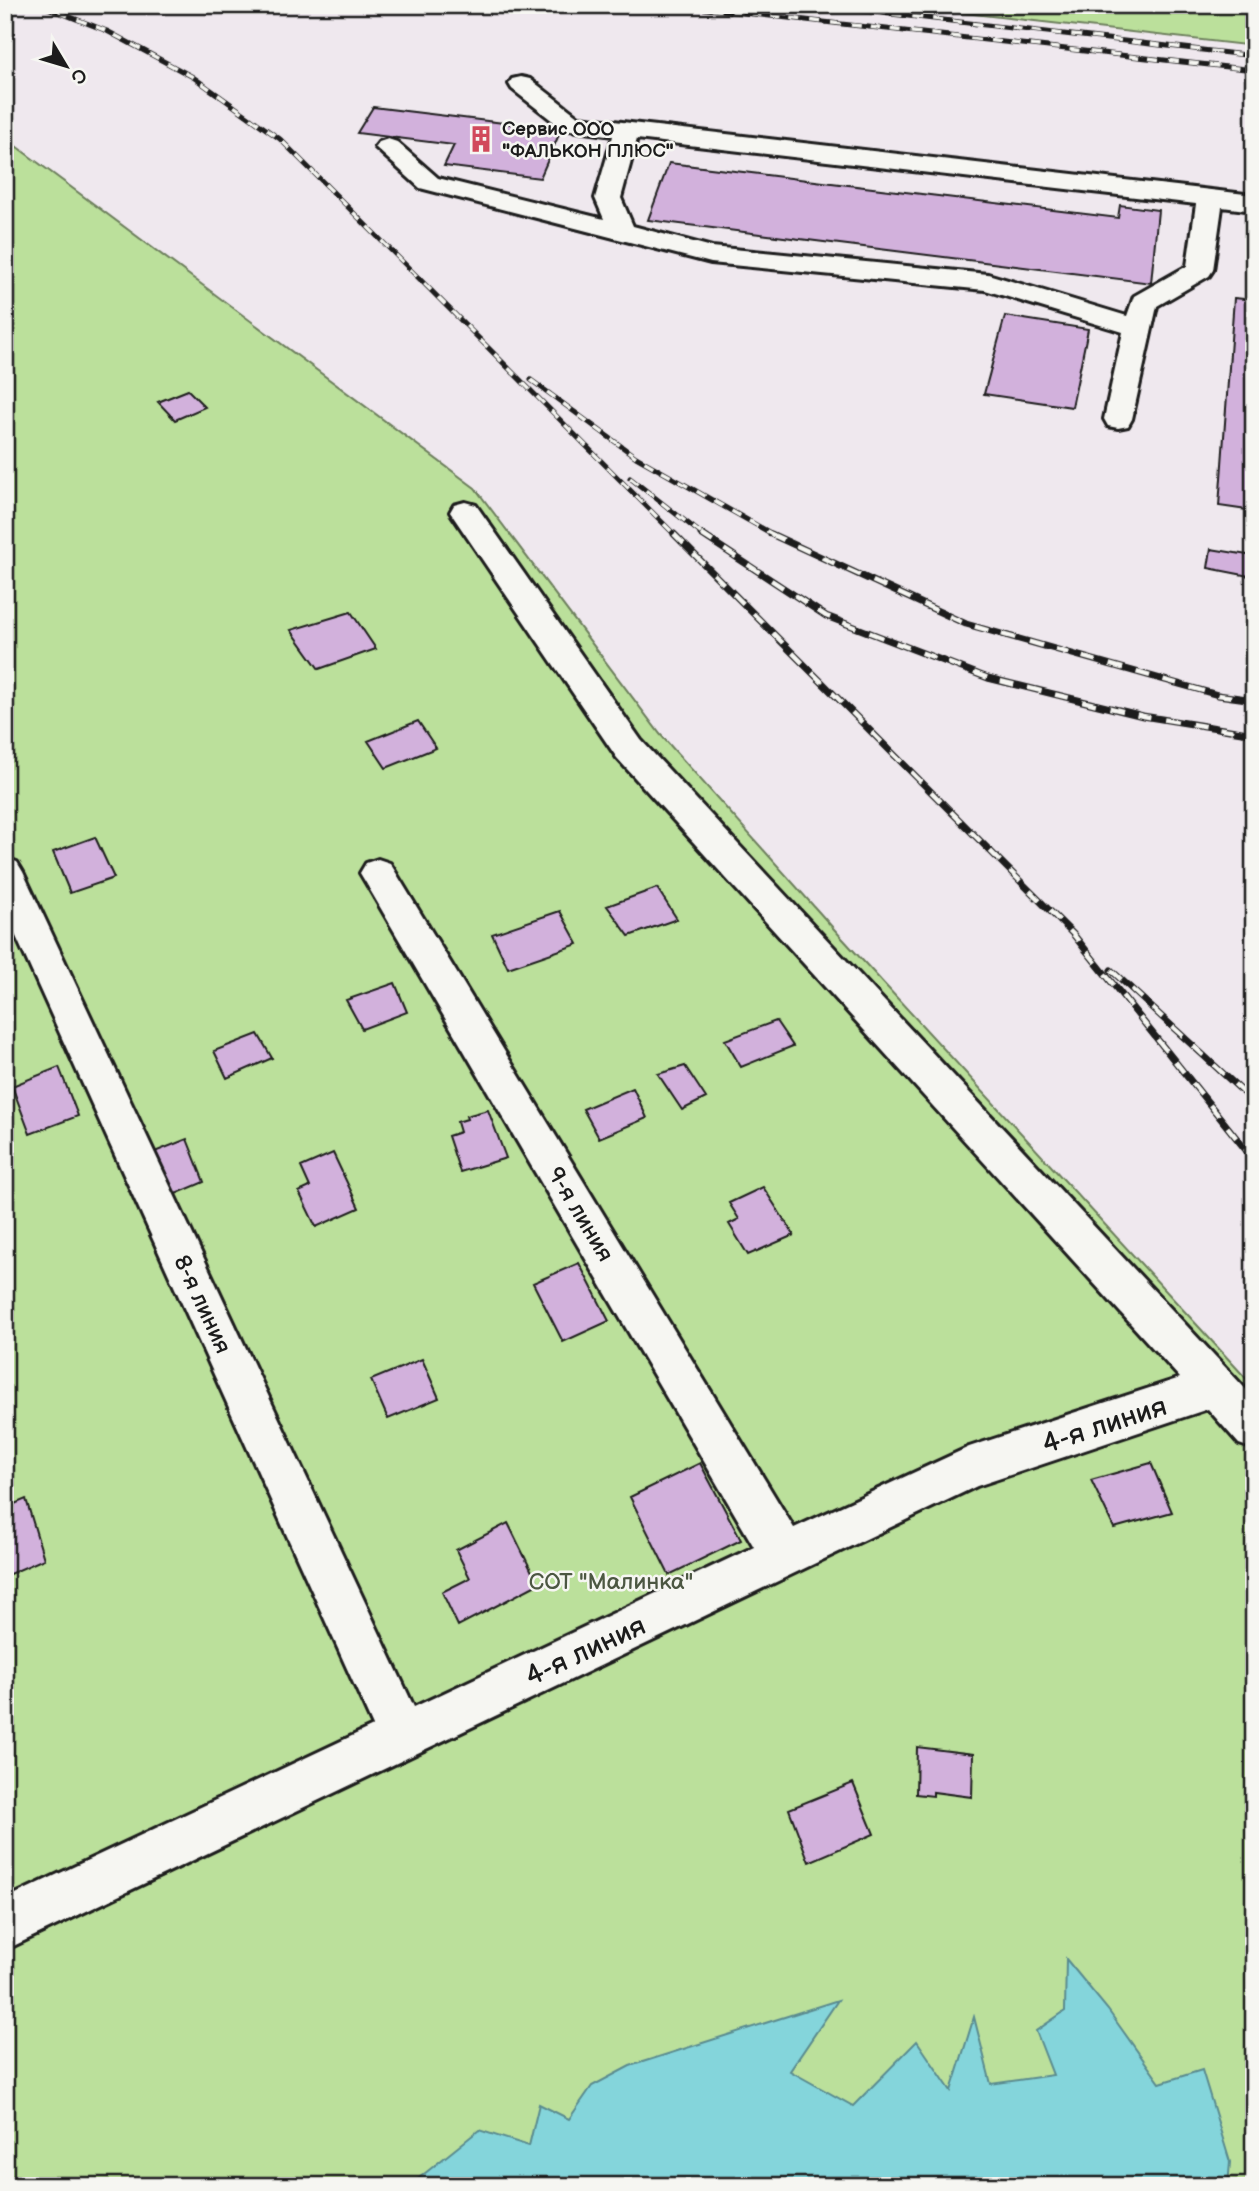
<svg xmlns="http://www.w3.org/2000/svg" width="1259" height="2191" viewBox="0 0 1259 2191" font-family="'Balsamiq Sans',sans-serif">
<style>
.green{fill:#bbe09b;stroke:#6c7e5c;stroke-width:2}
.water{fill:#84d5db;stroke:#5a8b8f;stroke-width:2}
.building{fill:#d2b1dc;stroke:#1c1c1c;stroke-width:2}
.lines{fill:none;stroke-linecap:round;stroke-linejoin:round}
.minor-casing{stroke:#1c1c1c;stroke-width:6}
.minor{fill:#f6f6f2;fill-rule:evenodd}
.rail-far1-casing{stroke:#1c1c1c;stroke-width:5}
.rail-casing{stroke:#1c1c1c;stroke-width:7}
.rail-far1{stroke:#f6f6f2;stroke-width:3.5;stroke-dasharray:10;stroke-linecap:butt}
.rail{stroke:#f6f6f2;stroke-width:4.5;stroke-dasharray:14;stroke-linecap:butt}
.labels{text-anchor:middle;stroke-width:5;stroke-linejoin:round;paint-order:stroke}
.far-poi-label{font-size:19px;font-weight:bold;fill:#1c1c1c;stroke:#f6f6f2;text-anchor:start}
.street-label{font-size:23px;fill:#1c1c1c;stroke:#f6f6f2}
.park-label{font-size:23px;fill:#4c5742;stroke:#f6f6f2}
.near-street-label{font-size:28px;fill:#1c1c1c;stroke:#f6f6f2}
</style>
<rect width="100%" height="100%" fill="#efe8ee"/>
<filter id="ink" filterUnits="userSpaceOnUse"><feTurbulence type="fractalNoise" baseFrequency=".0143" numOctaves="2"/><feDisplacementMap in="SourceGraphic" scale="14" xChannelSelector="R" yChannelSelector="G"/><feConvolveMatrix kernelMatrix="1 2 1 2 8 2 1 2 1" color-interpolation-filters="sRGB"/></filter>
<g filter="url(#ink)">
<path class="green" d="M895,5H1254V46Z
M5,138L475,488L660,734L842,938L1254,1387V2186H5Z"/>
<path class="water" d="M1066,1959L1108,2010L1160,2083L1202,2070L1230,2162L1228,2186H409L479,2130L529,2146L539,2104L569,2119L592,2086L630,2066L838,2000L790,2071L853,2106L917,2041L951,2091L974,2017L991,2084L1053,2075L1036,2031L1065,2011Z"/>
<path class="building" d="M373,107L561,130L540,178L444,166L454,145L357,133Z
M669,163L1118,218L1120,205L1158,210L1151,283L648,220Z
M1234,298L1254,300V511L1219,506Z
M1005,316L1088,329L1072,407L984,394Z
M188,390L205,407L175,420L158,402Z
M1211,549L1254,556V577L1208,568Z
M351,612L376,649L319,669L291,630Z
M418,721L436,748L386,768L368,741Z
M95,837L114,878L70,893L53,852Z
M657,888L677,919L629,936L607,906Z
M560,911L578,944L508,968L492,934Z
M395,983L407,1012L362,1029L346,1000Z
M776,1021L793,1046L741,1067L725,1040Z
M258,1034L272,1058L227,1078L214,1051Z
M685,1066L706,1098L682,1110L658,1074Z
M59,1067L78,1116L30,1134L12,1086Z
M633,1088L647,1118L599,1138L583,1109Z
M488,1110L506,1158L460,1172L448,1136L460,1132L457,1122L467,1119L466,1116Z
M187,1139L204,1182L171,1196L152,1153Z
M333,1153L359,1208L316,1227L299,1192L310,1187L301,1167Z
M763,1187L794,1235L748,1255L729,1224L739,1219L729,1203Z
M579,1263L609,1321L563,1342L533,1283Z
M422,1359L439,1398L388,1419L371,1380Z
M700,1463L741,1540L669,1575L630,1497Z
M1151,1463L1172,1512L1114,1528L1091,1480Z
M26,1499L44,1559L5,1576V1508Z
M508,1523L538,1584L458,1626L442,1592L470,1578L456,1550Z
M917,1747L973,1754L972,1797L933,1792V1796L916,1794Z
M853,1783L874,1834L809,1862L789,1809Z"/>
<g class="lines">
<defs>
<path id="minor" d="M521,77L530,79L579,117L1254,195V211L1222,207L1213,270L1209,276L1157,306L1132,419L1128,426L1118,428L1108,426L1104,419L1123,332L985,290L711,263L420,188L375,147L379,142L388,139L397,142L438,178L604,219L595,198L613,136L563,129L512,89L509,84L512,79ZM637,139L1196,204L1187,266L1134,296L1127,316L988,274L712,247L633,226L621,198Z
M465,502L476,505L641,740L1254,1398V1449L1239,1444L1208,1409L977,1486L5,1950V1899L373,1726L5,912V858L17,862L23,872L414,1707L754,1547L366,883L360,873L366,863L378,859L390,863L794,1528L969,1447L1180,1378L617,758L450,512L454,505Z"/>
</defs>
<use href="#minor" class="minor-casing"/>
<use href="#minor" class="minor"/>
<defs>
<path id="rail-far1" d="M40,5L107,31L193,77L280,139L675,535
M672,5L1254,70
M813,5L1254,56
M531,380L636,457L774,535
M630,478L703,535"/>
<path id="rail" d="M674,534L1073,934L1254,1160
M701,534L826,616L988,678L1143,716L1254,734
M771,534L966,624L1218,695L1254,700
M1111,970L1254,1102"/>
</defs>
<use href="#rail-far1" class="rail-far1-casing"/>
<use href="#rail" class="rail-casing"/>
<use href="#rail-far1" class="rail-far1"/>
<use href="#rail" class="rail"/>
</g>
</g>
<defs>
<symbol id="building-bare" viewBox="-9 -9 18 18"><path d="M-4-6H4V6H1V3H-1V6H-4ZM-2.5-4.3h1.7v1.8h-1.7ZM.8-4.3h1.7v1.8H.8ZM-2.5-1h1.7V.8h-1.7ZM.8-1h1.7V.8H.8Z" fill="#d1495b" stroke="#f6f6f2" stroke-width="2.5" paint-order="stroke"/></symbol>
</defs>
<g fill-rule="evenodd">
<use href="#building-bare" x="462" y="120" width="38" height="38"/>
</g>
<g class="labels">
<g class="far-poi-label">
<text x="502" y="135">Сервис ООО<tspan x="502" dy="22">"ФАЛЬКОН ПЛЮС"</tspan></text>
</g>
<g class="street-label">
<text transform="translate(581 1214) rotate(59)" y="8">9-я линия</text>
<text transform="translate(203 1304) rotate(65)" y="8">8-я линия</text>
</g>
<g class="park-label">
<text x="611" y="1589">СОТ "Малинка"</text>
</g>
<g class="near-street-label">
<text transform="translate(1104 1424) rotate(-18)" y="10">4-я линия</text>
<text transform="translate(585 1650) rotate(-25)" y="10">4-я линия</text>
</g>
</g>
<rect width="1259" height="2191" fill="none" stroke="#f6f6f2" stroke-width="28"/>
<rect x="14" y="14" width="1231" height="2163" fill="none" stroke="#1c1c1c" stroke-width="2.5" filter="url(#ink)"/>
<g transform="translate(66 66) rotate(128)" stroke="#f6f6f2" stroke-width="5" paint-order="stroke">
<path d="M0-5L12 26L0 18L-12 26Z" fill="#1c1c1c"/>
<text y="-10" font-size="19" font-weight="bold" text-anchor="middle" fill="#1c1c1c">С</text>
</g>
</svg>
